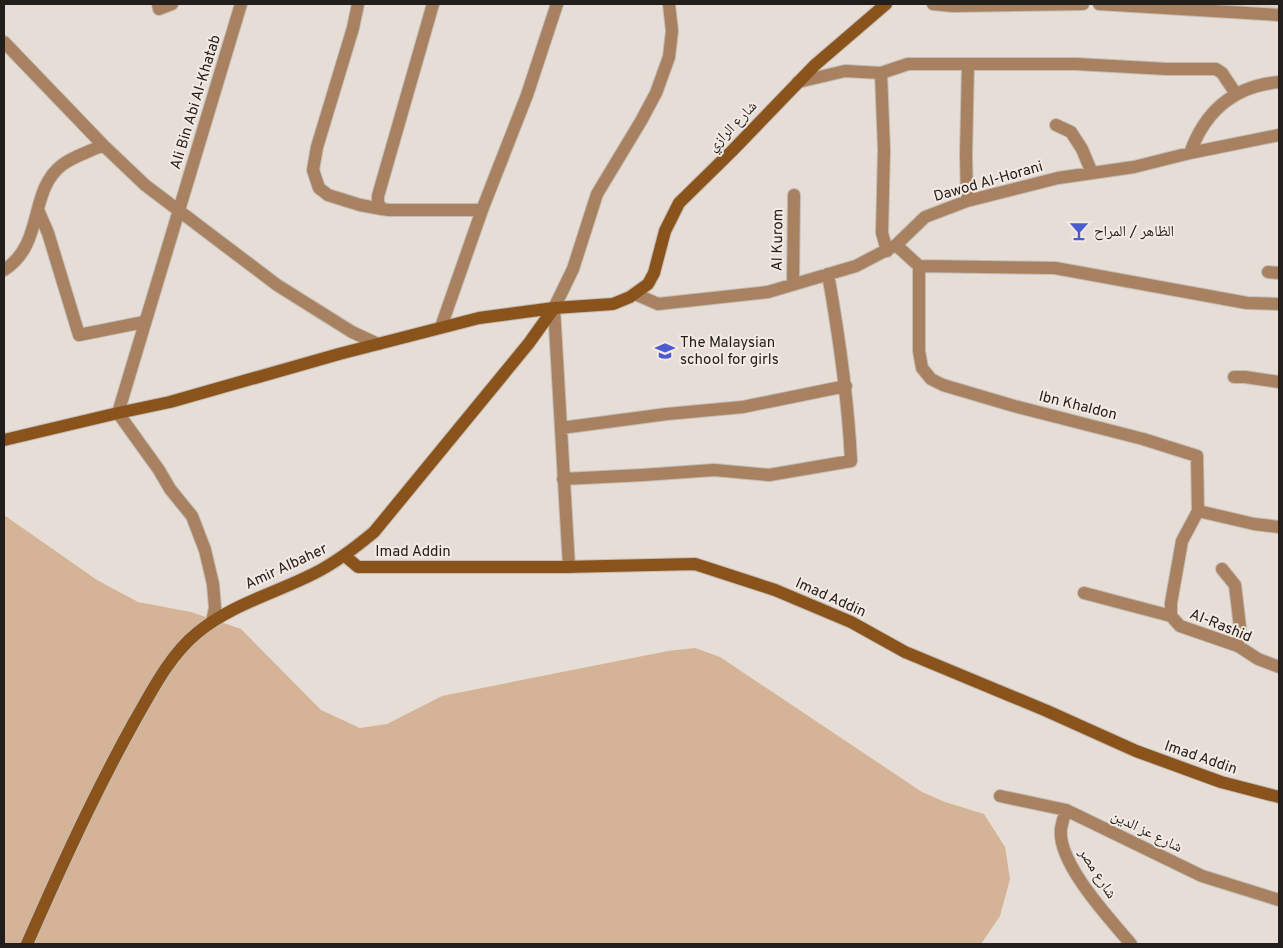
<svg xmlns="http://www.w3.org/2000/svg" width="1283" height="948" viewBox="0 0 1283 948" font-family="Overpass,'Noto Naskh Arabic',sans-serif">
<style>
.built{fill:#dfd0c4}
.green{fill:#d4b397}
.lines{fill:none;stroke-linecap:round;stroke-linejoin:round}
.street-casing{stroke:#c3bbb4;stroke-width:14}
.secondary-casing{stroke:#c3bbb4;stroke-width:14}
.street{stroke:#a78160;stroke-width:12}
.secondary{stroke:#89531b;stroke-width:12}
.labels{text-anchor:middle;stroke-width:4;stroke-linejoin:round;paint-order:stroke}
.street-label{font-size:15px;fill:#211e1b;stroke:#f3eae3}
.poi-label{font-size:15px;fill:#211e1b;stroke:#f3eae3;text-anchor:start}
</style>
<rect width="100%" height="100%" fill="#e6ddd6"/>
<path class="built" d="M1106,4H1279V15Z"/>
<path class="green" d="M4,515L97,580L138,602L191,612L241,629L321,710L360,728L387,724L442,696L668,651L695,648L720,657L922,792L945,802L984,814L1005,847L1010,879L1000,916L981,944H4Z"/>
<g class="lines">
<defs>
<path id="street" d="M158,4L159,9L172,4
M358,4L353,28L317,147L313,170L319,188L328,195L360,205L382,209
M433,4L378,196V203L382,209L389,210H482
M933,4L953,6L1083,4
M1099,4L1279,15
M4,42L103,145L145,185L277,285L352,332L378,344
M881,73L884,150L882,233L887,251
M798,82L845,71L881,73L908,64H1076L1167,69H1216L1222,73L1236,94
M1056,125L1071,132L1082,149L1092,173
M1190,153C1205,111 1234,86 1279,82
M967,201L966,155L968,64
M38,210L48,233L79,335L144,322
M896,245L919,266L1055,268L1247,303L1279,304
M919,266V351L922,368L931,379L943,385L1014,406L1143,439L1197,456L1198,511L1254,524L1279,527
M4,270C45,244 28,191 62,165C72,157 91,151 103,145
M1268,272L1279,273
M793,284L794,195
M635,294L658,304L768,292L856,266L896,245L925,217L967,201L1058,178L1134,167L1190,153L1279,135
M441,327L482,210L527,95L557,4
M1234,377H1245L1279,382
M561,428L667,414L743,407L846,386
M563,479L643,475L714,470L769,475L851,461C848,398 839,336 828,274
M1198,511L1182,541L1171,603V616L1180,626L1238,646L1258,659L1279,667
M569,567L554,308L573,269L597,194L641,121L656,93L669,57L672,31L669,4
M1222,569L1235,585L1240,627L1238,646
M1084,593L1171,616
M212,622L215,608L213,584L205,550L192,516L170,489L159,470L118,413L241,4
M1000,796L1066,810L1202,876L1279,900
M1066,810C1064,816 1062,823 1061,829C1057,863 1110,919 1131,944"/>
<path id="secondary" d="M4,440L118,413L170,402L339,354L479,318L554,308
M345,556L358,567H563L695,564L775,590L851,622L905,652L1047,711L1136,751L1221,782L1279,797
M27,944C60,869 94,794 134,722C152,691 169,656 197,633C232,604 276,593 315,573C337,562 356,547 374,532L529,343L554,308L613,304L630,297L648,284L654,273L665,231L679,203L732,151L815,65L886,4"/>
</defs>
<use href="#street" class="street-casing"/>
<use href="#secondary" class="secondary-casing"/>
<use href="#street" class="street"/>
<use href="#secondary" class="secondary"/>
</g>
<defs>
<symbol id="bar-bare" viewBox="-9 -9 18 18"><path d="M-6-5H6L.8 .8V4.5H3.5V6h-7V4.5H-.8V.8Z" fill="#4b5cd1" stroke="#f3eae3" stroke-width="2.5" paint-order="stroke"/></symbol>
<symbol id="school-bare" viewBox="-9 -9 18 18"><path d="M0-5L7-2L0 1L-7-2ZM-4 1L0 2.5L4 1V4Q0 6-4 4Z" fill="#4b5cd1" stroke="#f3eae3" stroke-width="2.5" paint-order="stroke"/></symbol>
</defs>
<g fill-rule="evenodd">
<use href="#bar-bare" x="1065" y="217" width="28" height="28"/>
<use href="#school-bare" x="651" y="337" width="28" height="28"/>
</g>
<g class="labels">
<g class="street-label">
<text transform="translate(195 102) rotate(-73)" y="5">Ali Bin Abi Al-Khatab</text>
<text transform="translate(732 126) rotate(-46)" y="5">شارع الرازي</text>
<text transform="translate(988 181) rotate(-16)" y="5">Dawod Al-Horani</text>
<text transform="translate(777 240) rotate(-89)" y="5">Al Kurom</text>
<text transform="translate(1078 405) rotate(14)" y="5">Ibn Khaldon</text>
<text x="413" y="556">Imad Addin</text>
<text transform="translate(286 566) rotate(-25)" y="5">Amir Albaher</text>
<text transform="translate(831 597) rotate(24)" y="5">Imad Addin</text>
<text transform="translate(1221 625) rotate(22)" y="5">Al-Rashid</text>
<text transform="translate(1201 757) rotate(19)" y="5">Imad Addin</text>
<text transform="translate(1147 831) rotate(26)" y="5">شارع عز الدين</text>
<text transform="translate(1098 873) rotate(57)" y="5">شارع مصر</text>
</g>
<g class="poi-label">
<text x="1094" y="236">الظاهر / المراح</text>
<text x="680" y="347">The Malaysian<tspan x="680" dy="17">school for girls</tspan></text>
</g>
</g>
<rect width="1283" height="948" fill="none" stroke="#211e1b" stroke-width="10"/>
</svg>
